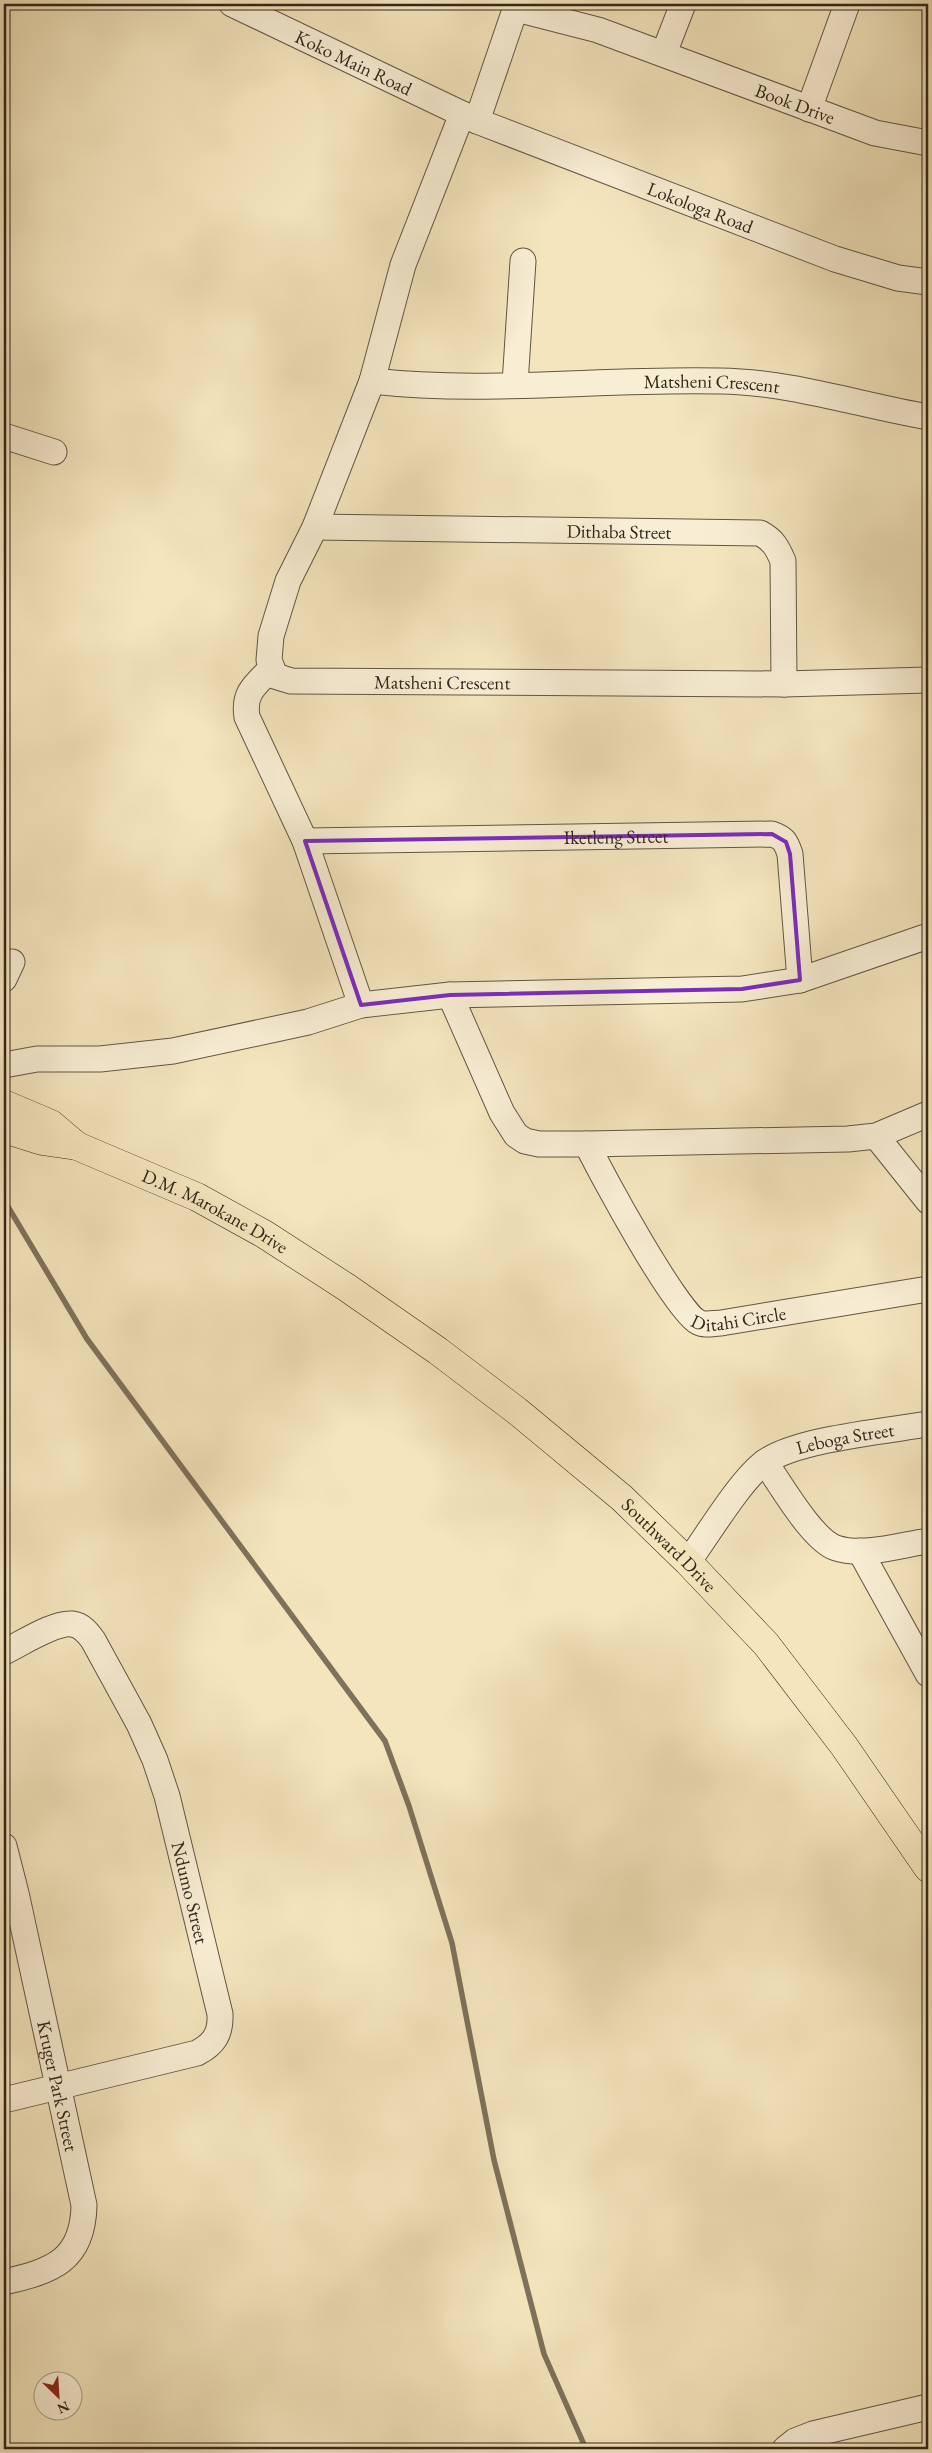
<svg xmlns="http://www.w3.org/2000/svg" width="932" height="2453" viewBox="0 0 932 2453" font-family="'EB Garamond',serif">
<style>
.lines{fill:none;stroke-linecap:round;stroke-linejoin:round}
.stream{stroke:#7d725b;stroke-width:5.5}
.minor-casing{stroke:#615644;stroke-width:27}
.major-casing{stroke:#30271b;stroke-width:29}
.minor{stroke:#f8eed4;stroke-width:25}
.major{stroke:#f4e5bd;stroke-width:28}
.marked{fill:none;stroke:#7b2cbf;stroke-width:4;stroke-linejoin:round}
.labels{text-anchor:middle;stroke-width:5;stroke-linejoin:round;paint-order:stroke}
.street-label{font-size:19px;fill:#30271b;stroke:#f8eed4}
</style>
<rect width="100%" height="100%" fill="#f4e5bd"/>
<filter id="stains"><feTurbulence type="fractalNoise" baseFrequency=".004" numOctaves="4"/><feColorMatrix values="0 0 0 0 .2 0 0 0 0 .09 0 0 0 0 .02 0 0 0 .5 -.17"/></filter>
<radialGradient id="worn" r=".72"><stop offset=".6" stop-color="#630" stop-opacity="0"/><stop offset="1" stop-color="#630" stop-opacity=".3"/></radialGradient>
<g class="lines">
<path class="stream" d="M4,1200L87,1339L385,1741L409,1806L452,1943L494,2160L544,2354L586,2449"/>
<defs>
<g id="minor">
<path id="s1" d="M232,4L477,121L835,259L898,278L928,282"/>
<path id="s2" d="M516,9L598,30L875,133L928,143"/>
<path d="M664,53L683,4"/>
<path d="M809,109L847,4"/>
<path id="s3" d="M462,114L403,265L372,381L315,527L288,581L271,636L269,660L275,676L291,681L784,684L928,680"/>
<path d="M477,121L517,4"/>
<path id="s4" d="M372,381C487,394 604,378 720,381C791,382 859,405 928,417"/>
<path d="M515,384L523,261"/>
<path d="M4,436L54,452"/>
<path id="s5" d="M315,527L760,533C773,540 777,547 783,561L784,684"/>
<path d="M271,669C255,685 243,693 247,717L305,841L361,1005L450,995L742,989L800,980L928,936"/>
<path id="s6" d="M305,841L772,834C784,838 786,842 790,854L800,980"/>
<path d="M4,979L12,962"/>
<path d="M450,995L502,1113L516,1135L525,1141L539,1144H587L848,1139L876,1136L928,1114"/>
<path d="M4,1065L37,1059H100L173,1051L308,1022L361,1005"/>
<path d="M876,1136L928,1201"/>
<path id="s7" d="M587,1144C600,1172 677,1313 698,1322C705,1326 714,1323 721,1323L928,1289"/>
<path d="M765,1462C780,1483 812,1540 836,1548C864,1557 900,1545 928,1541"/>
<path d="M860,1551L928,1674"/>
<path id="s8" d="M688,1562C707,1536 741,1479 765,1462C797,1439 887,1431 928,1424"/>
<path id="s9" d="M4,1652C21,1644 54,1622 72,1624C82,1625 88,1633 93,1640L139,1724L155,1760L167,1796L220,2014C221,2034 214,2044 197,2053L4,2100"/>
<path id="s10" d="M4,1846L16,1893L84,2205C83,2261 52,2271 4,2282"/>
<path d="M785,2449L795,2441L813,2434L928,2407"/>
</g>
<g id="major">
<path d="M4,1104L51,1124L77,1146"/>
<path id="s11" d="M4,1129L42,1141L77,1146L197,1197L264,1234L346,1287L438,1351L517,1411L622,1498L688,1562L766,1644L844,1746L928,1868"/>
</g>
</defs>
<use href="#minor" class="minor-casing"/>
<use href="#major" class="major-casing"/>
<use href="#minor" class="minor"/>
<use href="#major" class="major"/>
</g>
<path class="marked" d="M772,834L786,842L790,854L800,980L742,989L450,995L361,1005L305,841Z"/>
<g class="labels">
<g class="street-label">
<text dy="7" stroke="none"><textPath href="#s1" startOffset="135">Koko Main Road</textPath></text>
<text dy="7" stroke="none"><textPath href="#s2" startOffset="295">Book Drive</textPath></text>
<text dy="7" stroke="none"><textPath href="#s1" startOffset="511">Lokologa Road</textPath></text>
<text dy="7" stroke="none"><textPath href="#s4" startOffset="340">Matsheni Crescent</textPath></text>
<text dy="7" stroke="none"><textPath href="#s5" startOffset="304">Dithaba Street</textPath></text>
<text dy="7" stroke="none"><textPath href="#s3" startOffset="766">Matsheni Crescent</textPath></text>
<text dy="7" stroke="none"><textPath href="#s6" startOffset="311">Iketleng Street</textPath></text>
<text dy="7" stroke="none"><textPath href="#s11" startOffset="228">D.M. Marokane Drive</textPath></text>
<text dy="7" stroke="none"><textPath href="#s7" startOffset="252">Ditahi Circle</textPath></text>
<text dy="7" stroke="none"><textPath href="#s8" startOffset="211">Leboga Street</textPath></text>
<text dy="7" stroke="none"><textPath href="#s11" startOffset="794">Southward Drive</textPath></text>
<text dy="7" stroke="none"><textPath href="#s9" startOffset="374">Ndumo Street</textPath></text>
<text dy="7" stroke="none"><textPath href="#s10" startOffset="246">Kruger Park Street</textPath></text>
</g>
</g>
<rect width="932" height="2453" fill="none" stroke="#f4e5bd" stroke-width="20"/>
<rect x="5" y="5" width="922" height="2443" fill="none" stroke="#30271b" stroke-width="2.5"/>
<rect x="10" y="10" width="912" height="2433" fill="none" stroke="#30271b"/>
<g transform="translate(58 2396) rotate(155)"><circle r="24" fill="#f8eed4" stroke="#a89e8a"/>
<path d="M0-4L9 19L0 12L-9 19Z" fill="#8f2418"/>
<text y="-8" font-size="14" font-weight="bold" text-anchor="middle" fill="#30271b">N</text>
</g>
<rect width="100%" height="100%" filter="url(#stains)"/>
<rect width="100%" height="100%" fill="url(#worn)"/>
</svg>
